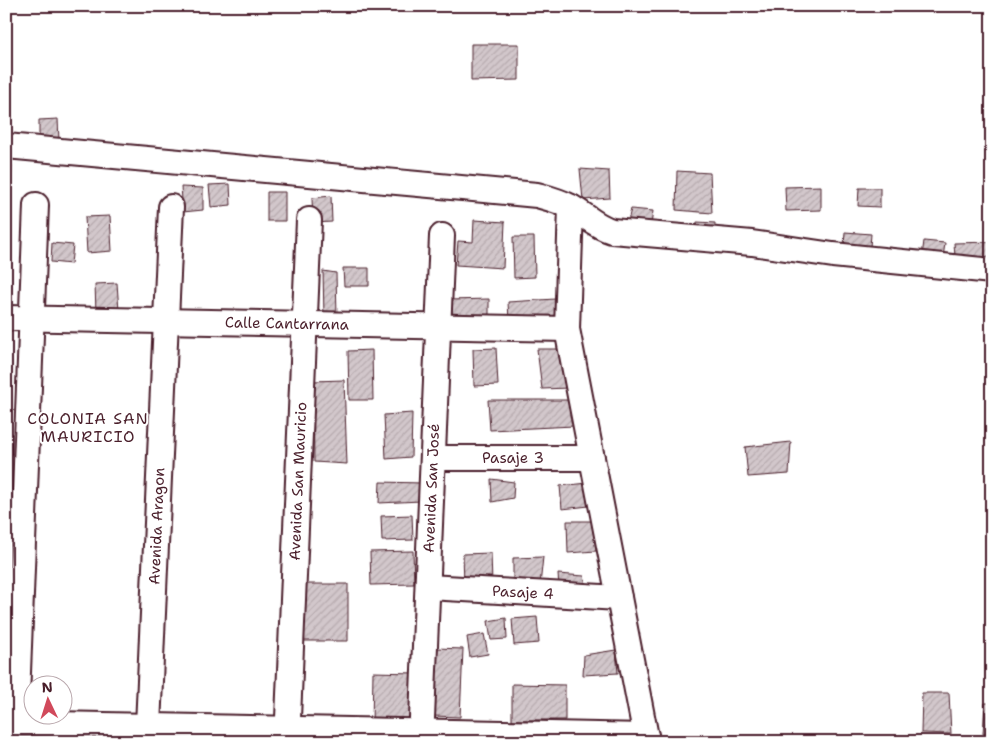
<svg xmlns="http://www.w3.org/2000/svg" width="998" height="748" viewBox="0 0 998 748" font-family="'Shantell Sans',sans-serif">
<style>
.building{fill:url(#building-hatch);stroke:#4a1f2b}
.lines{fill:none;stroke-linecap:round;stroke-linejoin:round}
.street-casing{stroke:#4a1f2b;stroke-width:28}
.street{stroke:#fff;stroke-width:24}
.labels{text-anchor:middle;stroke-width:4;stroke-linejoin:round;paint-order:stroke}
.street-label{font-size:15px;fill:#4a1f2b;stroke:#fff}
.neighbourhood-label{font-size:16px;letter-spacing:1px;fill:#4a1f2b;stroke:#fff}
</style>
<defs>
<pattern id="building-hatch" width="6" height="6" patternUnits="userSpaceOnUse" patternTransform="scale(1.25)"><rect width="6" height="6" fill="#d2c7cb"/><path d="M-1 1l2-2M0 6l6-6M5 7l2-2" fill="none" stroke="#b6aaae"/></pattern>
</defs>
<rect width="100%" height="100%" fill="#fff"/>
<filter id="ink" filterUnits="userSpaceOnUse"><feTurbulence type="fractalNoise" baseFrequency=".02" numOctaves="2"/><feDisplacementMap in="SourceGraphic" scale="10" xChannelSelector="R" yChannelSelector="G"/><feConvolveMatrix kernelMatrix="1 2 1 2 8 2 1 2 1" color-interpolation-filters="sRGB"/></filter>
<g filter="url(#ink)">
<path class="building" d="M471,44H519V80L471,81Z
M58,119L59,141H39V120Z
M6,165H12L11,186L6,185Z
M580,169L609,171L610,198L583,200Z
M677,171L710,173L712,213L676,210Z
M230,184L231,205L211,207L209,185Z
M821,186V210L786,211L785,187Z
M181,187L203,188V210L183,212Z
M859,188H880V207L858,206Z
M267,192H285V221H267Z
M331,196L332,222L313,223L312,198Z
M631,209L653,211L651,225H627Z
M110,216L112,251L87,253L85,217Z
M474,220L505,222L503,268L456,265L458,241L473,242Z
M697,222L715,223V233L696,232Z
M845,232L871,234L870,247L844,246Z
M513,237H534L535,277L514,278Z
M924,241L945,243L943,258L922,256Z
M992,242V264H972V256L955,257L954,243Z
M52,243L73,245L71,264L51,262Z
M343,268H369V286H344Z
M323,271L336,273L337,317H324Z
M117,283L119,311L96,313L95,284Z
M489,299V319L449,320V300Z
M555,299L556,316L509,320L508,302Z
M496,348L498,385L474,386L473,349Z
M537,349H562L569,388L542,389Z
M372,350L373,400H349L348,351Z
M344,380L347,464L314,462L313,381Z
M488,400H569L574,426L490,430Z
M412,413L411,457L386,459L384,415Z
M791,442L789,474L748,477L745,447Z
M491,479L514,482L513,498L492,502Z
M380,482L422,483L421,501L379,503Z
M588,483L589,506L562,509L560,486Z
M6,499H16L17,530L6,531Z
M412,515L413,540L382,541L381,516Z
M567,521H593L596,551L568,553Z
M413,551L414,584L371,585L370,552Z
M491,553L492,584H464L463,554Z
M543,557L540,585H513V558Z
M558,574L584,576L587,590L559,588Z
M301,584H348V641H302Z
M537,617L539,643L514,645L512,619Z
M506,618L507,639L491,640L488,621Z
M484,634L488,654L470,657L467,637Z
M436,648L463,649L460,717L433,716Z
M616,650L618,673L583,675L584,655Z
M373,672L414,673L413,723L372,724Z
M512,684L565,685V720H512Z
M922,693H949L951,734L921,733Z
M985,703H992V735L983,734Z"/>
<g class="lines">
<defs>
<g id="street">
<path d="M6,146L537,195C548,198 560,201 571,207C586,215 595,226 612,231L752,243L833,255L992,271"/>
<path d="M571,207L567,329L647,742"/>
<path id="s1" d="M6,318L567,329"/>
<path id="s2" d="M433,458H592"/>
<path id="s3" d="M428,587L619,598"/>
<path d="M6,723L646,736"/>
<path d="M16,724L36,205"/>
<path id="s4" d="M148,726L171,207"/>
<path id="s5" d="M287,742L309,220"/>
<path id="s6" d="M421,742L442,236"/>
</g>
</defs>
<use href="#street" class="street-casing"/>
<use href="#street" class="street"/>
</g>
</g>
<g class="labels">
<g class="street-label">
<text dy="5" stroke="none"><textPath href="#s1" startOffset="281">Calle Cantarrana</textPath></text>
<text dy="5" stroke="none"><textPath href="#s2" startOffset="80">Pasaje 3</textPath></text>
<text dy="5" stroke="none"><textPath href="#s5" startOffset="261">Avenida San Mauricio</textPath></text>
<text dy="5" stroke="none"><textPath href="#s6" startOffset="254">Avenida San José</textPath></text>
<text dy="5" stroke="none"><textPath href="#s4" startOffset="200">Avenida Aragon</textPath></text>
<text dy="5" stroke="none"><textPath href="#s3" startOffset="95">Pasaje 4</textPath></text>
</g>
<g class="neighbourhood-label">
<text x="88" y="424">COLONIA SAN<tspan x="88" dy="18">MAURICIO</tspan></text>
</g>
</g>
<rect width="998" height="748" fill="none" stroke="#fff" stroke-width="25"/>
<rect x="12" y="12" width="973" height="723" fill="none" stroke="#4a1f2b" stroke-width="2" filter="url(#ink)"/>
<g transform="translate(48 700) rotate(356)"><circle r="24" fill="#ffffff" stroke="#b7a5aa"/>
<path d="M0-4L9 19L0 12L-9 19Z" fill="#d1495b"/>
<text y="-8" font-size="14" font-weight="bold" text-anchor="middle" fill="#4a1f2b">N</text>
</g>
</svg>
